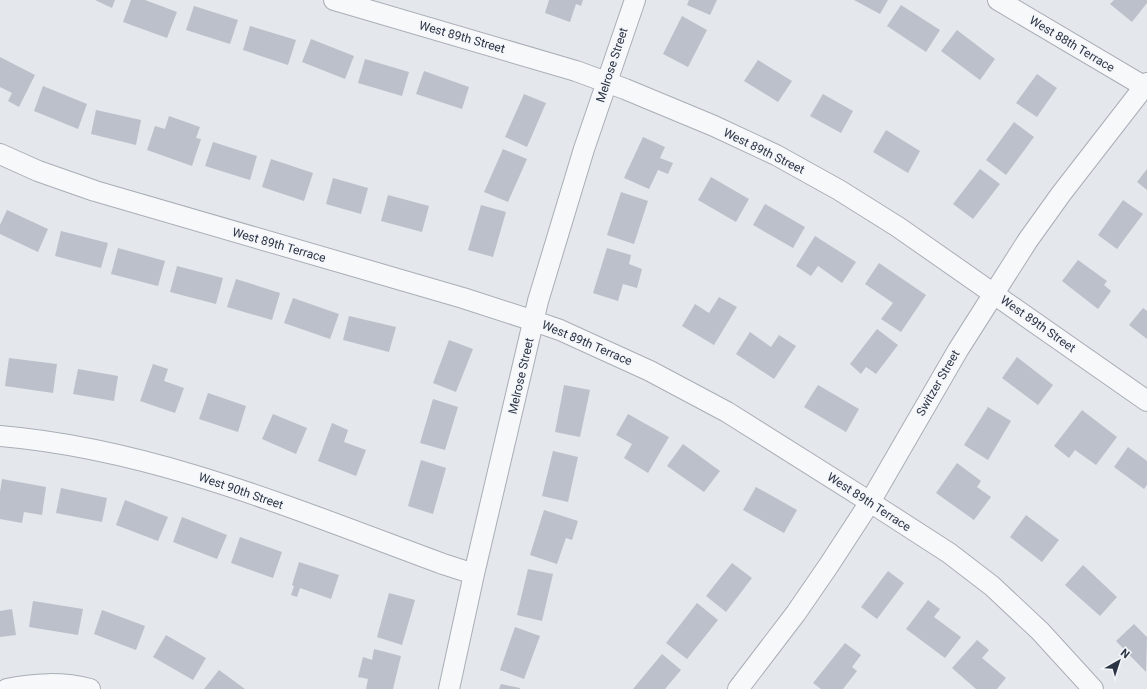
<svg xmlns="http://www.w3.org/2000/svg" width="1147" height="689" viewBox="0 0 1147 689" font-family="Roboto,sans-serif">
<style>
.building{fill:#bbc0ca}
.lines{fill:none;stroke-linecap:round;stroke-linejoin:round}
.minor-casing{stroke:#a9aeb7;stroke-width:22}
.minor{stroke:#f7f8fa;stroke-width:20}
.labels{text-anchor:middle;stroke-width:3.5;stroke-linejoin:round;paint-order:stroke}
.street-label{font-size:12px;fill:#2b3445;stroke:#f4f6f9}
</style>
<rect width="100%" height="100%" fill="#e4e7ec"/>
<path class="building" d="M95,0H115L112,8Z
M131,0H145L177,12L167,38L123,22Z
M549,0H583L581,6L576,4L570,22L545,13Z
M689,0H717L710,15L687,5Z
M854,0H888L880,14Z
M1114,0H1147V3L1132,22L1110,4Z
M901,5L940,30L926,52L887,26Z
M194,6L238,20L230,44L186,30Z
M682,16L707,30L688,67L663,54Z
M250,26L296,40L288,65L243,50Z
M957,30L995,59L980,80L941,51Z
M311,39L354,56L345,79L302,62Z
M0,57L35,75L19,107L8,101L12,93L0,87Z
M365,59L409,72L402,96L358,83Z
M758,60L792,81L778,102L744,81Z
M424,71L469,87L462,109L416,94Z
M1037,74L1057,88L1037,117L1016,103Z
M43,86L87,104L78,129L34,111Z
M524,94L546,103L527,147L505,137Z
M823,94L853,111L841,133L810,116Z
M96,110L141,120L136,145L91,134Z
M169,116L200,127L196,138L201,139L192,166L147,150L155,126L165,129Z
M1014,122L1034,137L1006,175L986,160Z
M886,130L920,151L908,173L873,152Z
M643,137L665,147L660,158L673,163L668,174L658,170L649,189L624,178Z
M213,142L257,156L250,180L205,166Z
M503,149L527,159L508,202L484,192Z
M271,159L313,173L304,201L262,187Z
M980,169L1000,184L973,219L953,204Z
M1147,169V190L1137,182Z
M711,177L749,199L736,222L698,200Z
M333,178L368,188L361,214L326,204Z
M621,192L648,201L634,244L607,235Z
M388,195L429,206L422,232L381,221Z
M1123,200L1143,214L1117,249L1098,235Z
M765,204L805,227L793,248L753,225Z
M481,205L506,212L493,257L468,250Z
M7,210L48,229L38,252L0,234V225Z
M61,231L108,243L101,268L55,256Z
M815,236L856,262L842,283L818,266L811,276L796,266Z
M118,248L165,261L158,286L111,274Z
M607,248L631,255L629,264L642,269L637,288L623,284L618,301L593,293Z
M1078,260L1107,281L1104,285L1111,291L1098,309L1062,281Z
M879,263L926,295L901,332L881,319L893,303L865,284Z
M177,266L223,278L216,304L170,292Z
M236,279L280,293L272,320L227,307Z
M719,297L737,307L714,345L682,326L695,304L709,313Z
M293,298L339,314L330,339L284,323Z
M1143,308L1147,311V339L1129,325Z
M349,316L396,327L389,352L343,340Z
M877,329L898,345L876,374L866,367L861,374L850,364Z
M750,332L771,347L779,335L796,346L774,379L736,354Z
M449,340L473,349L456,392L433,383Z
M1017,357L1053,385L1038,405L1002,378Z
M9,358L57,364L53,393L5,386Z
M153,364L168,369L164,381L184,388L175,413L140,401Z
M78,369L118,376L114,401L73,394Z
M564,385L590,390L580,437L555,432Z
M818,385L859,409L846,432L804,407Z
M208,393L246,406L238,432L199,419Z
M433,399L458,407L445,450L420,443Z
M988,407L1011,421L988,460L964,445Z
M1082,410L1117,437L1096,465L1075,450L1069,458L1054,446Z
M273,414L307,428L296,454L262,439Z
M628,414L669,437L648,473L624,458L632,444L616,435Z
M332,423L348,430L344,442L366,450L356,476L318,461Z
M683,444L720,471L704,492L667,466Z
M1128,447L1147,461V485L1144,489L1114,467Z
M553,451L578,457L568,502L542,496Z
M421,460L446,468L433,514L408,506Z
M957,463L981,481L977,487L991,497L974,520L936,493Z
M2,479L46,487L42,515L24,512L22,523L0,519V492Z
M756,487L797,510L784,533L743,510Z
M61,488L107,498L102,522L56,513Z
M125,500L168,517L158,541L116,525Z
M544,510L578,521L572,540L566,538L557,564L530,555Z
M1026,515L1059,540L1042,562L1010,537Z
M182,517L227,535L217,559L173,542Z
M240,537L282,552L273,578L231,563Z
M299,562L339,575L331,599L300,588L297,597L291,595L294,586L292,585Z
M732,563L752,578L726,612L706,596Z
M1083,565L1117,597L1100,616L1065,585Z
M528,569L553,574L542,621L517,615Z
M888,571L904,583L877,619L861,607Z
M389,593L415,600L402,645L377,637Z
M928,600L940,609L934,617L961,637L945,658L906,629Z
M33,601L83,609L78,635L29,627Z
M697,603L718,620L687,659L666,643Z
M12,609L16,635L0,637V611Z
M102,610L145,626L136,650L94,634Z
M1134,624L1147,637L1146,672L1116,641Z
M515,627L540,636L524,679L500,670Z
M166,635L206,658L193,680L153,657Z
M977,640L989,650L982,658L1006,678L997,689H976L952,668Z
M845,643L861,655L852,667L857,671L843,689H821L813,683Z
M374,649L401,656L393,689H366L368,679L358,677L363,657L372,660Z
M662,654L681,670L665,689H633Z
M219,670L245,689H204Z
M501,684L520,688V689H499Z"/>
<g class="lines">
<defs>
<path id="minor" d="M334,0L576,71L625,89L714,126L776,155L839,190L898,227L1147,401
M998,0L1147,88
M0,154L38,171L95,191L463,298L534,321L560,330L650,371L727,412L870,502L949,553L992,586L1040,631L1093,689
M0,436C154,449 299,511 443,564L474,574
M7,689C33,683 64,682 90,689
M449,689L474,574L538,301L584,149L635,0
M738,689L796,613L829,565L870,502L958,350L1028,240L1061,194L1147,83"/>
</defs>
<use href="#minor" class="minor-casing"/>
<use href="#minor" class="minor"/>
</g>
<g class="labels">
<g class="street-label">
<text transform="translate(462 37) rotate(16)" y="4">West 89th Street</text>
<text transform="translate(1072 44) rotate(31)" y="4">West 88th Terrace</text>
<text transform="translate(612 65) rotate(-72)" y="4">Melrose Street</text>
<text transform="translate(764 151) rotate(26)" y="4">West 89th Street</text>
<text transform="translate(279 245) rotate(16)" y="4">West 89th Terrace</text>
<text transform="translate(1038 324) rotate(35)" y="4">West 89th Street</text>
<text transform="translate(587 343) rotate(23)" y="4">West 89th Terrace</text>
<text transform="translate(521 376) rotate(-77)" y="4">Melrose Street</text>
<text transform="translate(938 383) rotate(-60)" y="4">Switzer Street</text>
<text transform="translate(241 491) rotate(19)" y="4">West 90th Street</text>
<text transform="translate(869 502) rotate(33)" y="4">West 89th Terrace</text>
</g>
</g>
<g transform="translate(1119 661) rotate(39)" stroke="#f4f6f9" stroke-width="3" paint-order="stroke">
<path d="M0-3L7 15L0 10L-7 15Z" fill="#2b3445"/>
<text y="-6" font-size="11" font-weight="bold" text-anchor="middle" fill="#2b3445">N</text>
</g>
</svg>
